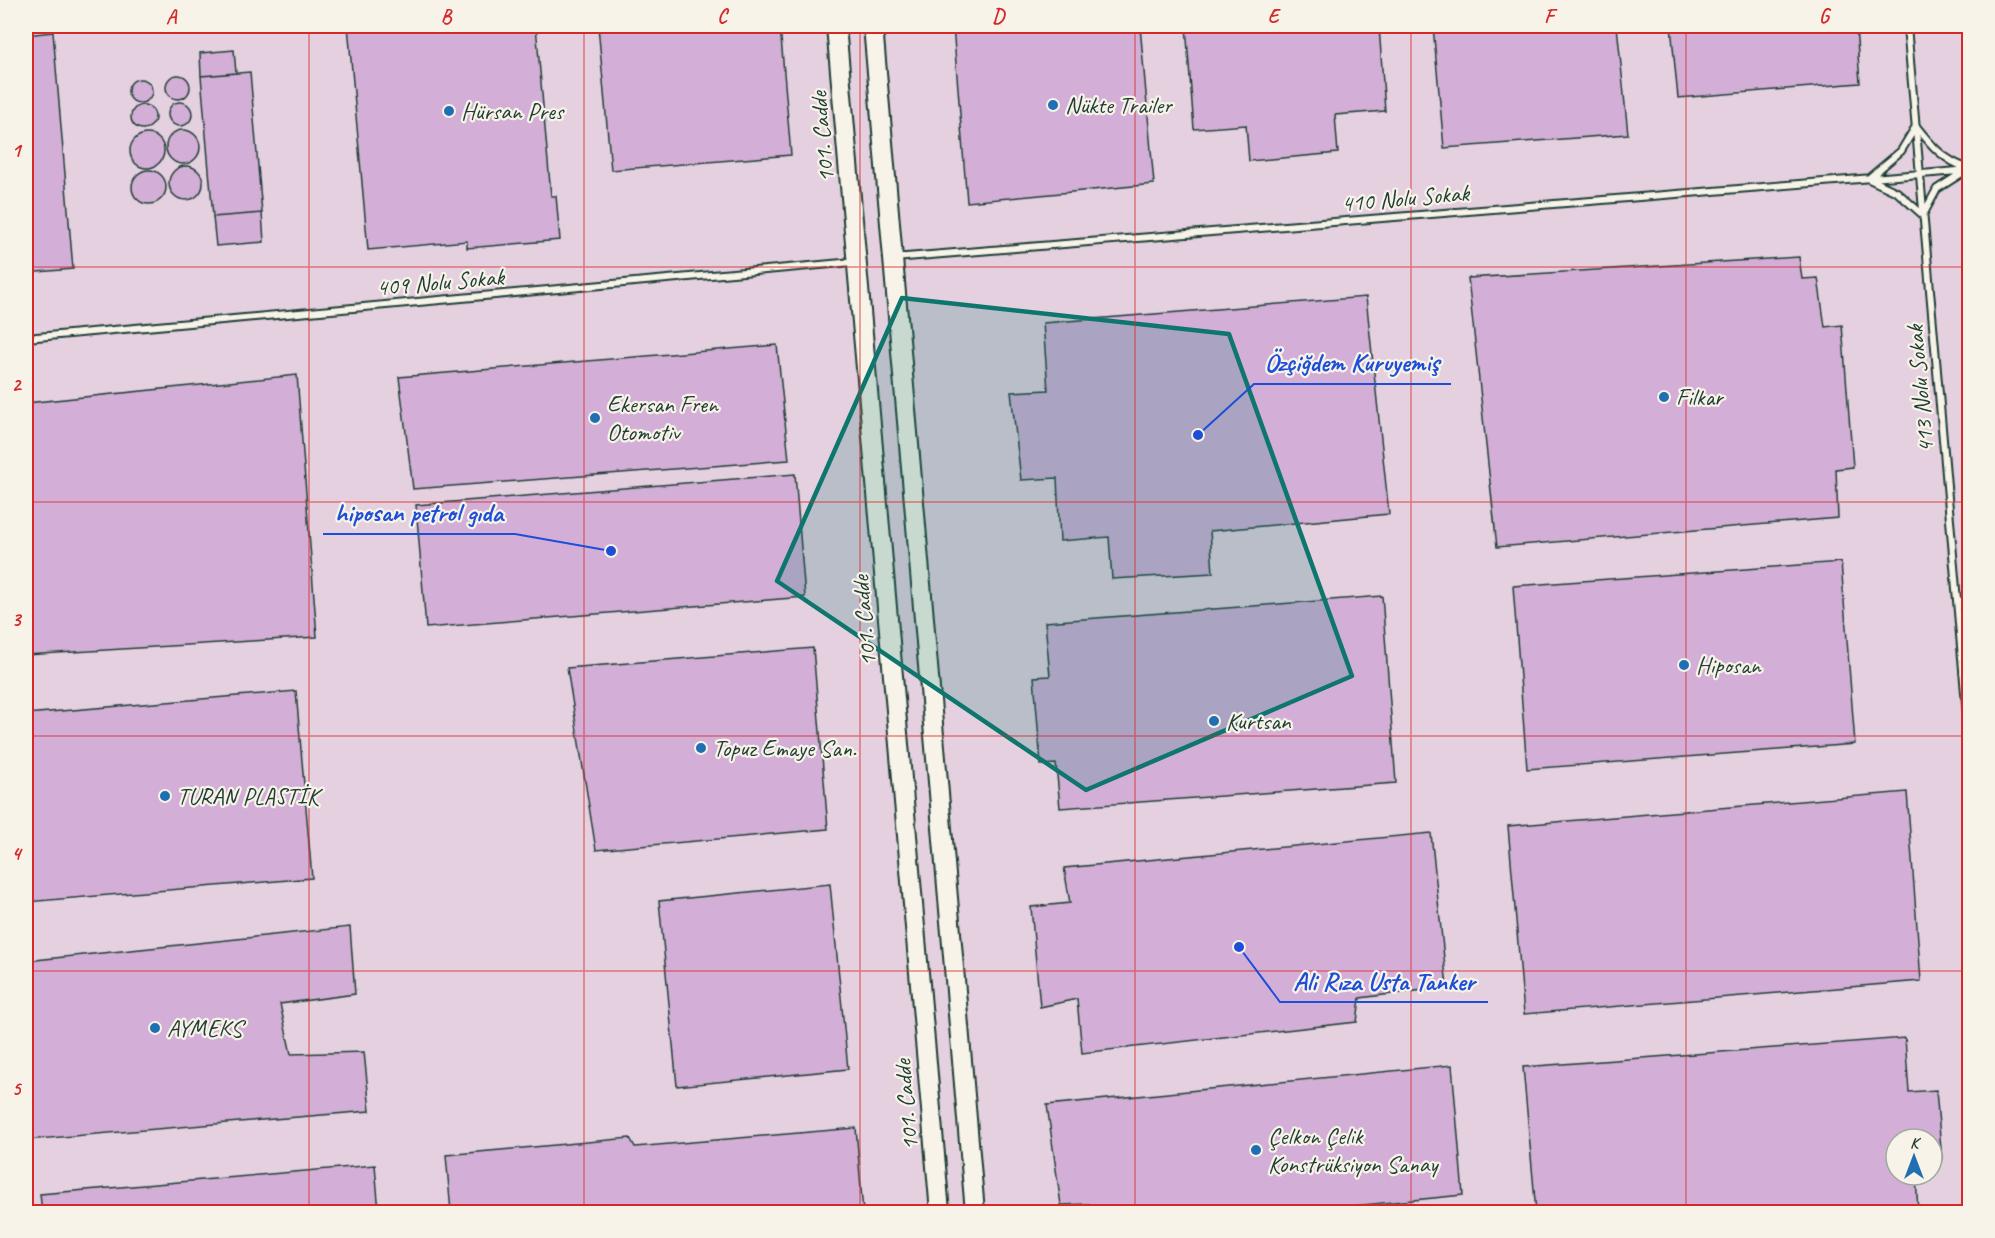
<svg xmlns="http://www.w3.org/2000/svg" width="1995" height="1238" viewBox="0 0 1995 1238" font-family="Caveat,sans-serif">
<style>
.built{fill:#e4d0df;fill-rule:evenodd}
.building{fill:#d3aed7;stroke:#1f3d34;stroke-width:1.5}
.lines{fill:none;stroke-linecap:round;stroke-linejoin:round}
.lane-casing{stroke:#1f3d34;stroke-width:10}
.secondary-casing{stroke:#1f3d34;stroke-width:22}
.lane{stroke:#f7f3e8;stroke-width:6}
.secondary{stroke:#f7f3e8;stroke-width:18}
.marked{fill:#0f766e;fill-opacity:0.2;stroke:#0f766e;stroke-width:4.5;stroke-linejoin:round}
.grid{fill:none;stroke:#d62828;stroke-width:1.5;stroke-opacity:0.55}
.poi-dot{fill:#1f6fb2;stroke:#f7f3e8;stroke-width:2}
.labels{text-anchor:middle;stroke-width:4.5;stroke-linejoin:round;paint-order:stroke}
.poi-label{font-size:24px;fill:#1f3d34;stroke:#f7f3e8;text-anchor:start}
.street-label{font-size:24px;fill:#1f3d34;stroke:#f7f3e8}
.leader{fill:none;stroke:#1d4ed8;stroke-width:2}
.callout-dot{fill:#1d4ed8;stroke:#f7f3e8;stroke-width:2}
.callout-label{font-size:26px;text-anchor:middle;font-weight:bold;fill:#1d4ed8;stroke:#f7f3e8;stroke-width:4.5;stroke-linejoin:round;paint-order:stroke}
.neatline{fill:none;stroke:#d62828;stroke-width:2}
.grid-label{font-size:20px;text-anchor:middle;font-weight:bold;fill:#d62828}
</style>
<rect width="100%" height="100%" fill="#ecdee3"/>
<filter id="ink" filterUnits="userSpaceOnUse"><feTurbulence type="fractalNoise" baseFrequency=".0167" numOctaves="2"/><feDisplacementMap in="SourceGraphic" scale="12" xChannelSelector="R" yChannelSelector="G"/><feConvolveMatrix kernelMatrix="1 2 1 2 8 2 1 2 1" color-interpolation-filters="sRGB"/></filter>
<g filter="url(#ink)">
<path class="built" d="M26,26H1969V1212H26ZM1896,1139H1932V1175H1896Z"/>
<path class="building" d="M348,26H536L551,196H556L560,240L467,248V241L368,250Z
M598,26H780L791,155L611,170Z
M953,26H1140L1154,184L967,202Z
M1186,26H1379L1385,111L1335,115L1338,153L1249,161L1246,125L1194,129Z
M1433,26H1617L1628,134L1444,148Z
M1671,26H1856L1860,83L1678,98Z
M53,32L73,269L26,273V35Z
M234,50L236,73L201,76L200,53Z
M250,72L262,213L213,217L201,76Z
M166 87a12 12 0 1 1 24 0a12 12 0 1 1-24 0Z
M128 91a12 12 0 1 1 24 0a12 12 0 1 1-24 0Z
M168 114a12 12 0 1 1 24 0a12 12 0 1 1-24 0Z
M131 117a12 12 0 1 1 24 0a12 12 0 1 1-24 0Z
M166 147a17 17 0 1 1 34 0a17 17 0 1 1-34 0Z
M130 151a17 17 0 1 1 34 0a17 17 0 1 1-34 0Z
M169 183a17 17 0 1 1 34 0a17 17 0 1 1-34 0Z
M132 187a17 17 0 1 1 34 0a17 17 0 1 1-34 0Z
M262,213L264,242L216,246L213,217Z
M1799,257L1802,279L1818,278L1825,327L1842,325L1853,467L1836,469L1838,518L1497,547L1468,278Z
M1366,297L1389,514L1210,531L1213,573L1112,579L1109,537L1060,541L1057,478L1021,480L1011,392L1048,390L1043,323Z
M777,345L789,460L413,489L399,377Z
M297,375L317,637L26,655V403Z
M795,474L805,597L426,628L416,505Z
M1841,562L1855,744L1527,769L1513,586Z
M1382,596L1396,783L1060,808L1056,764L1041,765L1034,677L1050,676L1045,622Z
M813,648L828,829L596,850L567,668Z
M296,691L312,878L26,902V714Z
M1907,792L1921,981L1524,1014L1508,826Z
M1431,833L1447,987L1360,998L1357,1022L1082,1053L1077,999L1040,1007L1031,907L1070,903L1064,868Z
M830,884L848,1069L677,1086L659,901Z
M350,927L355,994L280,1004L291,1054L364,1052L370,1111L26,1140V961Z
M1905,1038L1909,1092L1936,1090L1942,1161L1932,1162V1139H1896V1175H1916L1918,1212H1536L1523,1067Z
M1452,1065L1463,1195L1293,1212H1090L1089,1204L1061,1205L1047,1105Z
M856,1128L863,1212H451L446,1155L630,1138L635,1147Z
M375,1165L379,1212H42L40,1194Z"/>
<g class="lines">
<defs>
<path id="lane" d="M1907,26L1970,750
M1869,178L1901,151L1916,126C1931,145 1943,160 1967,168
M1869,179L1897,192L1923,215L1937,189L1962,173
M894,258L1970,170
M26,338L853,262
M1958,599L1970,615
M1963,673L1970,662"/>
<path id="secondary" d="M836,26L940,1212
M873,26L975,1212"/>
</defs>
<use href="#lane" class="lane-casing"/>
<use href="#secondary" class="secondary-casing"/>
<use href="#lane" class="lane"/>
<use href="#secondary" class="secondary"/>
</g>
</g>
<path class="marked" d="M902,298L1229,334L1352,676L1086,790L777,581Z"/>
<path class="grid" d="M309,26V1212M584,26V1212M860,26V1212M1135,26V1212M1411,26V1212M1686,26V1212M26,267H1970M26,502H1970M26,736H1970M26,971H1970"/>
<g class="poi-dot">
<circle cx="1053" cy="105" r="6"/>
<circle cx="449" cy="111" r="6"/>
<circle cx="1664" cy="397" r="6"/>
<circle cx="595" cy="418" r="6"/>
<circle cx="1684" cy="665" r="6"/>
<circle cx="1214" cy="721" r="6"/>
<circle cx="701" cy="748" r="6"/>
<circle cx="165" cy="796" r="6"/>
<circle cx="155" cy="1028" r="6"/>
<circle cx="1256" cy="1150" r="6"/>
</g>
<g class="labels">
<g class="poi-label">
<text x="1065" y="113">Nükte Trailer</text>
<text x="461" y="119">Hürsan Pres</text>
<text x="1676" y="405">Filkar</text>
<text x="607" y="412">Ekersan Fren<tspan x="607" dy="28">Otomotiv</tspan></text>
<text x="1696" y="673">Hiposan</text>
<text x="1226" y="729">Kurtsan</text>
<text x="713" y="756">Topuz Emaye San.</text>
<text x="177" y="804">TURAN PLASTİK</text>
<text x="167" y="1036">AYMEKS</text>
<text x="1268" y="1144">Çelkon Çelik<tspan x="1268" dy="28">Konstrüksiyon Sanay</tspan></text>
</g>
<g class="street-label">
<text transform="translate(822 137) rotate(-95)" y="8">101. Cadde</text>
<text transform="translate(1405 198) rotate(-5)" y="8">410 Nolu Sokak</text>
<text transform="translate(440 282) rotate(-5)" y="8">409 Nolu Sokak</text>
<text transform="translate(1920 389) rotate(-95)" y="8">413 Nolu Sokak</text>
<text transform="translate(864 621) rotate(-95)" y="8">101. Cadde</text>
<text transform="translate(906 1105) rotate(-95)" y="8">101. Cadde</text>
</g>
</g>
<path class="leader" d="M1198 435L1254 384H1451M611 551L515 534H323M1239 947L1280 1002H1488"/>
<g class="callout-dot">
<circle cx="1198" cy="435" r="6"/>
<circle cx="611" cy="551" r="6"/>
<circle cx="1239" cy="947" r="6"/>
</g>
<g class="callout-label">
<text x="1352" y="371">Özçiğdem Kuruyemiş</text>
<text x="419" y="521">hiposan petrol gıda</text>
<text x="1384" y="990">Ali Rıza Usta Tanker</text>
</g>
<rect width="1995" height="1238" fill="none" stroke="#f7f3e8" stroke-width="66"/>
<g transform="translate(1914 1157)"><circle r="28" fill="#f7f3e8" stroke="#a1aaa0" stroke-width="1.5"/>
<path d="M0-4.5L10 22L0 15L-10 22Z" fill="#1f6fb2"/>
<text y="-9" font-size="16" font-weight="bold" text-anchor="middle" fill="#1f3d34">K</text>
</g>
<rect x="33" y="33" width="1929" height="1172" class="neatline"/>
<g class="grid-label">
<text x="171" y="23">A</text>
<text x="446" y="23">B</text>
<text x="722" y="23">C</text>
<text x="998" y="23">D</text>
<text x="1273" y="23">E</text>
<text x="1549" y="23">F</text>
<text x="1824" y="23">G</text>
<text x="16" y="157">1</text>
<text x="16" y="391">2</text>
<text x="16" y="626">3</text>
<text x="16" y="860">4</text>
<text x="16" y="1095">5</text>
</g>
</svg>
